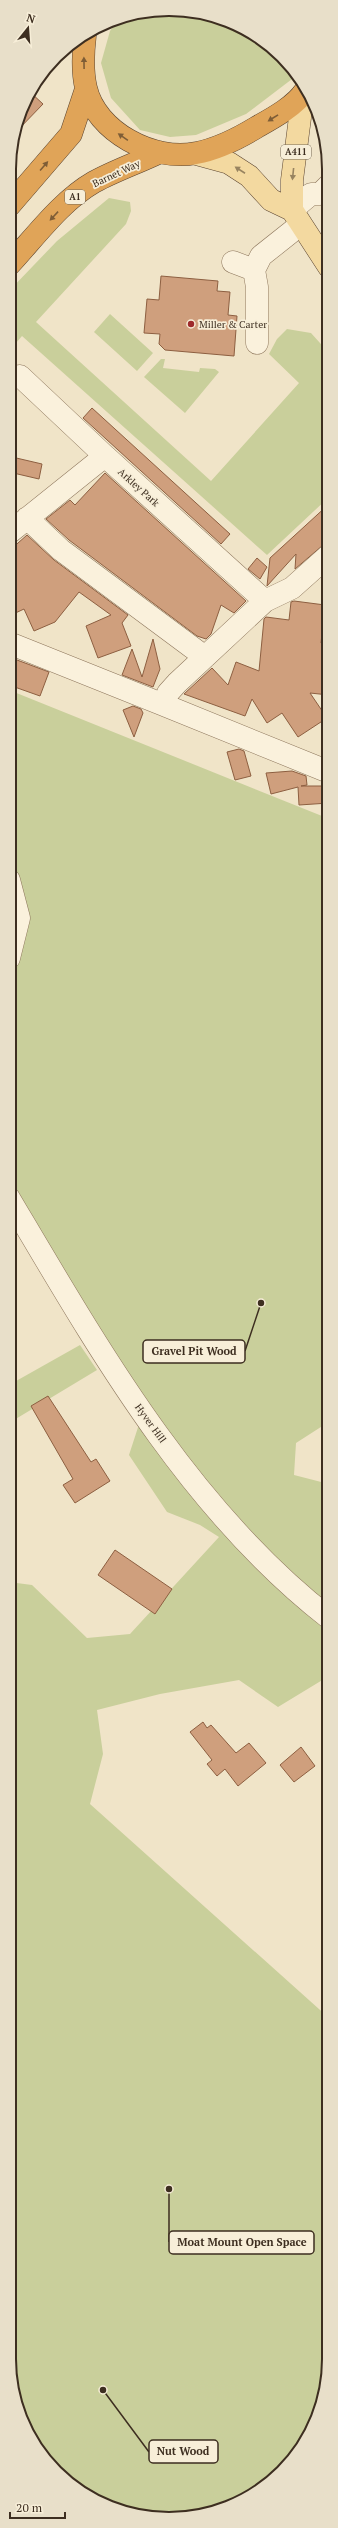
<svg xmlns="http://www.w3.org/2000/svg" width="338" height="2528" viewBox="0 0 338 2528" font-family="'PT Serif',serif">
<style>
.green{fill:#c9cf9b}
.building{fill:#cf9f7d;stroke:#8d5f41}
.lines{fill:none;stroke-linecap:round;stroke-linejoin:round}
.minor-casing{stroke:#8d765c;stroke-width:23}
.major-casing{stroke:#5b4430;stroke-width:23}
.highway-casing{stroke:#5b4430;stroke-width:23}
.minor{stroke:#faf1dc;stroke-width:22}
.major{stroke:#f3d9a0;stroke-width:22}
.highway{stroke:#e0a458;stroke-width:22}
.oneway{fill:#7e5d36}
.oneway2{fill:#988460}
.poi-dot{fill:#9e2a2b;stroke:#f7eed8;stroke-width:1.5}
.labels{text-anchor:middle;stroke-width:3.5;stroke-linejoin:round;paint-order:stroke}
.shield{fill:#f7eed8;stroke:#756857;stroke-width:1}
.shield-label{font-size:9px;font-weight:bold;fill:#3d2e20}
.street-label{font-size:10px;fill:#3d2e20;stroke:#f7eed8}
.poi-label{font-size:10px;fill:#3d2e20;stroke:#f7eed8;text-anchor:start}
.rim{fill:none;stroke:#3d2e20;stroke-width:2}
.leader{fill:none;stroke:#3d2e20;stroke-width:1.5}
.callout-dot{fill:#3d2e20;stroke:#f7eed8;stroke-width:1.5}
.callout{fill:#f7eed8;stroke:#3d2e20;stroke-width:1.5}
.callout-label{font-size:11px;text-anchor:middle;font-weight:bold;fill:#3d2e20}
</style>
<rect width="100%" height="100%" fill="#f0e4c8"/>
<path class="green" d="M180,9L240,25L282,56L296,76L246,114L196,135L170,137L140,130L111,98L101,63L110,31L120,17Z
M109,198L130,202L131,211L126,224L36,322L211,481L299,383L269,354L277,339L287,329L311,333L329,353V497L267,555L22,336L9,351V291L57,241Z
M110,314L153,353L137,371L94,332Z
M161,359H165L163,368L199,372L200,368L215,369L219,372L185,413L144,377Z
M9,690L322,816L329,821V1424L324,1425L296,1443L294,1475L329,1484V1676L278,1707L239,1680L160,1694L97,1710L103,1754L90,1804L329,2018V2370L313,2430L275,2479L221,2510L159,2519L108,2507L56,2472L21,2420L9,2359V1582L32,1585L87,1638L130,1634L219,1537L200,1525L167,1512L129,1455L143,1412L9,1198Z
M80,1345L97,1370L9,1423V1385Z"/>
<path class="building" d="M30,92L43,104L16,132L26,98Z
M161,276L218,281L217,291L230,292L228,315L237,316L234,356L165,350L159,344L160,334L144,333L147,299L159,300Z
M92,408L230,534L221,544L83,418Z
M12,457L42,464L39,479L9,472Z
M105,473L246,601L234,613L221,605L211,634L206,639L197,636L69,540L46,519L70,500L75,505Z
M329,504V540L295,569L296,554L267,586L270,558Z
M27,535L54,560L128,615L122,623L131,646L98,658L86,626L111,615L79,592L55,622L34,631L24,609L9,616V551Z
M257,558L267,567L260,579L248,569Z
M294,601L325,605L321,643L329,644V695L310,693L327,718L298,737L282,713L267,723L252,699L245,716L184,694L212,668L228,685L236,662L259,671L264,619L266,617L289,620L291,602Z
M153,639L160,669L153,687L122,675L132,649L142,677Z
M9,657L49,672L40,696L9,685Z
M133,706L141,709L143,713L134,737L123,710Z
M239,749L244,751L251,776L235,780L227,752Z
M292,771L306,776L307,785L301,786H329V803L299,805L298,787L271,794L266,773Z
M48,1396L91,1462L96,1459L110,1481L75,1503L63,1485L73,1479L31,1406Z
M115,1550L172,1589L155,1614L98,1575Z
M203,1722L207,1728L211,1725L236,1753L249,1743L266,1763L238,1786L225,1769L217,1776L207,1764L212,1760L190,1732Z
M301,1747L315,1766L294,1782L280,1765Z"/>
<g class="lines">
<defs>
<path id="minor" d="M292,210L311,194H320L329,185
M233,262L254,270L257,287V343
M254,270L261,256L300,225
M20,376L105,456
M27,518L61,550L205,657
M9,533L105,456L265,601
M9,643L164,705L168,693L177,683L265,601L292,588L329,555
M164,705L329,772
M9,958L19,918L9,880
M9,1198C98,1348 189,1509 329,1618"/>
<path id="major" d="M303,94L292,180V210L329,267
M196,154L229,163L249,176L271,200L292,210"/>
<path id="highway" d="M85,36C83,53 82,71 86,88C96,132 154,162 196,153C218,149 239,138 257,127C273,118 295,106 305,91
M9,206L71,134L86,89
M9,265C35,237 61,201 94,182C114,171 137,163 158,153"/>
</defs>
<use href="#minor" class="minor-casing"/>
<use href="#major" class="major-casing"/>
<use href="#highway" class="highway-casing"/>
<use href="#minor" class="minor"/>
<use href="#major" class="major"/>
<use href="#highway" class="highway"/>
</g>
<defs><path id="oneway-solid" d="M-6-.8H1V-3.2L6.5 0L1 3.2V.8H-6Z"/></defs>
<g class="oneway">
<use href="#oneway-solid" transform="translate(84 63) rotate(-91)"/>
<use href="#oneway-solid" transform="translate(273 118) rotate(148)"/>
<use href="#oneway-solid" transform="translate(123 137) rotate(-145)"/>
<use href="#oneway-solid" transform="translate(44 166) rotate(-49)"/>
<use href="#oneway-solid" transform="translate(54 216) rotate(133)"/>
</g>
<g class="oneway2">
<use href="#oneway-solid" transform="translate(240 170) rotate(-147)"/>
<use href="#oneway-solid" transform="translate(293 174) rotate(96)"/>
</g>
<circle class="poi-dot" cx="191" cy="324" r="4"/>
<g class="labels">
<g class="shield">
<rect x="281" y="145" width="30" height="14" rx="3"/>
<rect x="65" y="190" width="20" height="14" rx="3"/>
</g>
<g class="shield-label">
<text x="296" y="155">A411</text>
<text x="75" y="200">A1</text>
</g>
<g class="street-label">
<text transform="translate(116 173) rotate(-25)" y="4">Barnet Way</text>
<text transform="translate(139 487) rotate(42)" y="4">Arkley Park</text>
<text transform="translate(151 1423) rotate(54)" y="4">Hyver Hill</text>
</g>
<g class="poi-label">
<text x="199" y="328">Miller &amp; Carter</text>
</g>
</g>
<path d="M0 0H338V2528H0ZM169 16H169A153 153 0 0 1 322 169V2359A153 153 0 0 1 169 2512H169A153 153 0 0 1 16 2359V169A153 153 0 0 1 169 16Z" fill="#e8dfc9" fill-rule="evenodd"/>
<path class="rim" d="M169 16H169A153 153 0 0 1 322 169V2359A153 153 0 0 1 169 2512H169A153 153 0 0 1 16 2359V169A153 153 0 0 1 169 16Z"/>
<path class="leader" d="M261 1303L245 1351M169 2189L169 2242M103 2390L149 2452"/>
<g class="callout-dot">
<circle cx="261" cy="1303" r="4"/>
<circle cx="169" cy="2189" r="4"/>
<circle cx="103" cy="2390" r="4"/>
</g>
<g class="callout">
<rect x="143" y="1340" width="102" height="23" rx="4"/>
<rect x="169" y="2231" width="145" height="23" rx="4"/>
<rect x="149" y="2440" width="69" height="23" rx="4"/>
</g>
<g class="callout-label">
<text x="194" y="1355">Gravel Pit Wood</text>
<text x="242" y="2246">Moat Mount Open Space</text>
<text x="183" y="2455">Nut Wood</text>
</g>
<g transform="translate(28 28) rotate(17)" stroke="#f7eed8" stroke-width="3" paint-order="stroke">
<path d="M0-3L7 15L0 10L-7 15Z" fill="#3d2e20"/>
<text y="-6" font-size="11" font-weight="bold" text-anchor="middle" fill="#3d2e20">N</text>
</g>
<path d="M10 2512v6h55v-6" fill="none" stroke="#3d2e20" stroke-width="2"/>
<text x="16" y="2512" font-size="12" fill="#3d2e20" stroke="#f7eed8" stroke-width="3" paint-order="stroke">20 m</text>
</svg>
